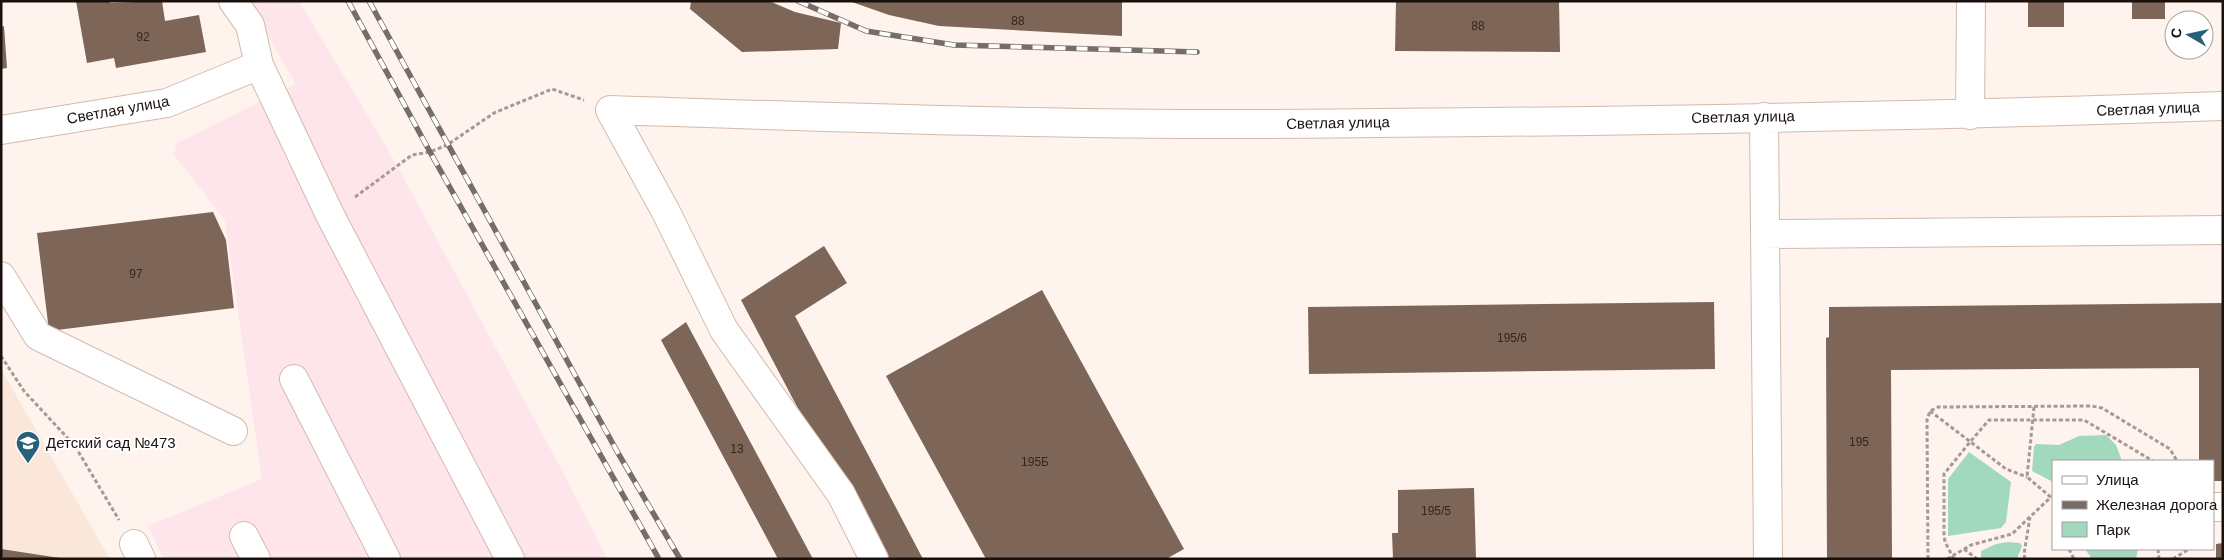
<svg xmlns="http://www.w3.org/2000/svg" width="2224" height="560" viewBox="0 0 2224 560" font-family="Helvetica,sans-serif">
<style>
.industrial{fill:#fee4eb}
.built{fill:#fbe6da}
.green{fill:#a2d8be}
.building{fill:#7d6558}
.lines{fill:none;stroke-linecap:round;stroke-linejoin:round}
.minor-casing{stroke:#d4baab;stroke-width:30}
.path{stroke:#a59a95;stroke-width:3;stroke-dasharray:4 2.5;stroke-linecap:butt}
.minor{stroke:#fff;stroke-width:28}
.rail-casing{stroke:#776d67;stroke-width:5.5}
.rail{stroke:#fff;stroke-width:4;stroke-dasharray:11;stroke-linecap:butt}
.labels{text-anchor:middle;stroke-width:4;stroke-linejoin:round;paint-order:stroke}
.number-label{font-size:12px;fill:#34261f}
.street-label{font-size:15px;fill:#1b110c;stroke:#fff}
.poi-label{font-size:15px;fill:#1b110c;stroke:#fff;text-anchor:start}
</style>
<rect width="100%" height="100%" fill="#fef3ed"/>
<path class="industrial" d="M248,1H299L390,153L562,470L607,559H164L148,526L262,479L225,220L174,155L177,143L296,84Z"/>
<path class="built" d="M1,369L110,559H1Z"/>
<path class="green" d="M2106,435L2116,445L2122,461H2053V482L2032,471L2034,447L2036,444L2059,445L2079,436Z
M1969,452L2011,482L2006,522L2001,528L1948,536V479Z
M2007,542L2020,543L2022,546L2017,559H1983L1981,557V551L1996,544Z
M2085,549H2138L2136,559H2092Z"/>
<path class="building" d="M76,1H110V3L162,1L165,21L199,15L206,52L116,68L114,58L87,63Z
M691,1H769L795,12L841,23L838,49L742,52L690,9Z
M849,1H1122V36L939,26L889,15Z
M1396,1H1559L1560,52L1395,51Z
M2028,1H2064V27H2028Z
M2132,1H2165V19H2132Z
M4,26L7,68L1,69V27Z
M213,212L226,240L234,308L49,331L37,233Z
M824,246L847,283L795,316L923,559H877L741,300Z
M1042,290L1184,549L1166,559H986L886,376Z
M1714,302L1715,369L1309,374L1308,307Z
M2223,303V481H2213V461H2199V368L1891,370L1892,559H1827L1826,338L1829,337V307Z
M686,322L813,559H778L661,340Z
M1474,488L1476,559H1393L1392,533H1398V490Z
M2223,543V559H2216V544Z
M1,549L60,558V559H1Z"/>
<g class="lines">
<defs>
<path id="minor" d="M233,1L250,25L259,65L330,215L510,559
M1970,115L1971,1
M1764,117L1768,559
M1,130L167,103L259,65
M1765,234L2223,230
M1,276L38,336L233,431
M294,379L386,559
M2213,507H2223
M244,536L256,559
M134,544L141,559
M874,559L841,494L724,330L666,212L610,110C829,117 1048,125 1267,124C1585,122 1904,117 2223,106"/>
</defs>
<use href="#minor" class="minor-casing"/>
<path class="path" d="M355,197L412,155L430,152L447,145L494,113L552,89L584,100
M1,356L24,391L75,446L119,520
M2034,407L2027,477L2053,499
M1930,411L2006,469L2027,477
M1964,549L1977,559
M2069,549L2074,559
M2158,549L2159,559
M1928,559L1927,420L1930,411L1938,407L2092,406L2102,408L2170,449L2177,461
M1947,559L1971,545L2012,534L2051,497
M1954,559L1945,542L1944,534V474L1970,442L1989,420H2084L2153,461
M2025,559L2024,554L2030,517
M2173,559L2189,549"/>
<use href="#minor" class="minor"/>
<defs>
<path id="rail" d="M348,1L430,152L659,559
M369,1L618,453L680,559
M798,1L866,31L954,45L1197,52"/>
</defs>
<use href="#rail" class="rail-casing"/>
<use href="#rail" class="rail"/>
</g>
<defs>
<symbol id="school-pin" viewBox="-11 -11 22 30"><path d="M0 17L-7.5 6A9.5 9.5 0 1 1 7.5 6Z" fill="#256179" stroke="#fff"/><path d="M0-5L7-2L0 1L-7-2ZM-4 1L0 2.5L4 1V4Q0 6-4 4Z" fill="#fff"/></symbol>
</defs>
<g fill-rule="evenodd">
<use href="#school-pin" x="14" y="429" width="28" height="38"/>
</g>
<g class="labels">
<g class="number-label">
<text x="1018" y="25">88</text>
<text x="1478" y="30">88</text>
<text x="143" y="41">92</text>
<text x="136" y="278">97</text>
<text x="1512" y="342">195/6</text>
<text x="1859" y="446">195</text>
<text x="737" y="453">13</text>
<text x="1035" y="466">195Б</text>
<text x="1436" y="515">195/5</text>
</g>
<g class="street-label">
<text transform="translate(2148 109) rotate(-2)" y="5">Светлая улица</text>
<text transform="translate(118 110) rotate(-10)" y="5">Светлая улица</text>
<text transform="translate(1743 117) rotate(-1)" y="5">Светлая улица</text>
<text transform="translate(1338 123) rotate(-1)" y="5">Светлая улица</text>
</g>
<g class="poi-label">
<text x="46" y="448">Детский сад №473</text>
</g>
</g>
<rect width="2224" height="560" fill="none" stroke="#1b110c" stroke-width="5"/>
<rect x="2052" y="460" width="162" height="90" fill="#ffffff" stroke="#a4a09e"/>
<rect x="2062" y="476" width="25" height="8" fill="#ffffff" stroke="#a4a09e"/>
<text x="2096" y="485" font-size="15" fill="#1b110c">Улица</text>
<rect x="2062" y="501" width="25" height="8" fill="#776d67" stroke="#a4a09e"/>
<text x="2096" y="510" font-size="15" fill="#1b110c">Железная дорога</text>
<rect x="2062" y="522" width="25" height="15" fill="#a2d8be" stroke="#a4a09e"/>
<text x="2096" y="535" font-size="15" fill="#1b110c">Парк</text>
<g transform="translate(2189 35) rotate(279)"><circle r="24" fill="#ffffff" stroke="#a4a09e"/>
<path d="M0-4L9 19L0 12L-9 19Z" fill="#256179"/>
<text y="-8" font-size="14" font-weight="bold" text-anchor="middle" fill="#1b110c">С</text>
</g>
</svg>
